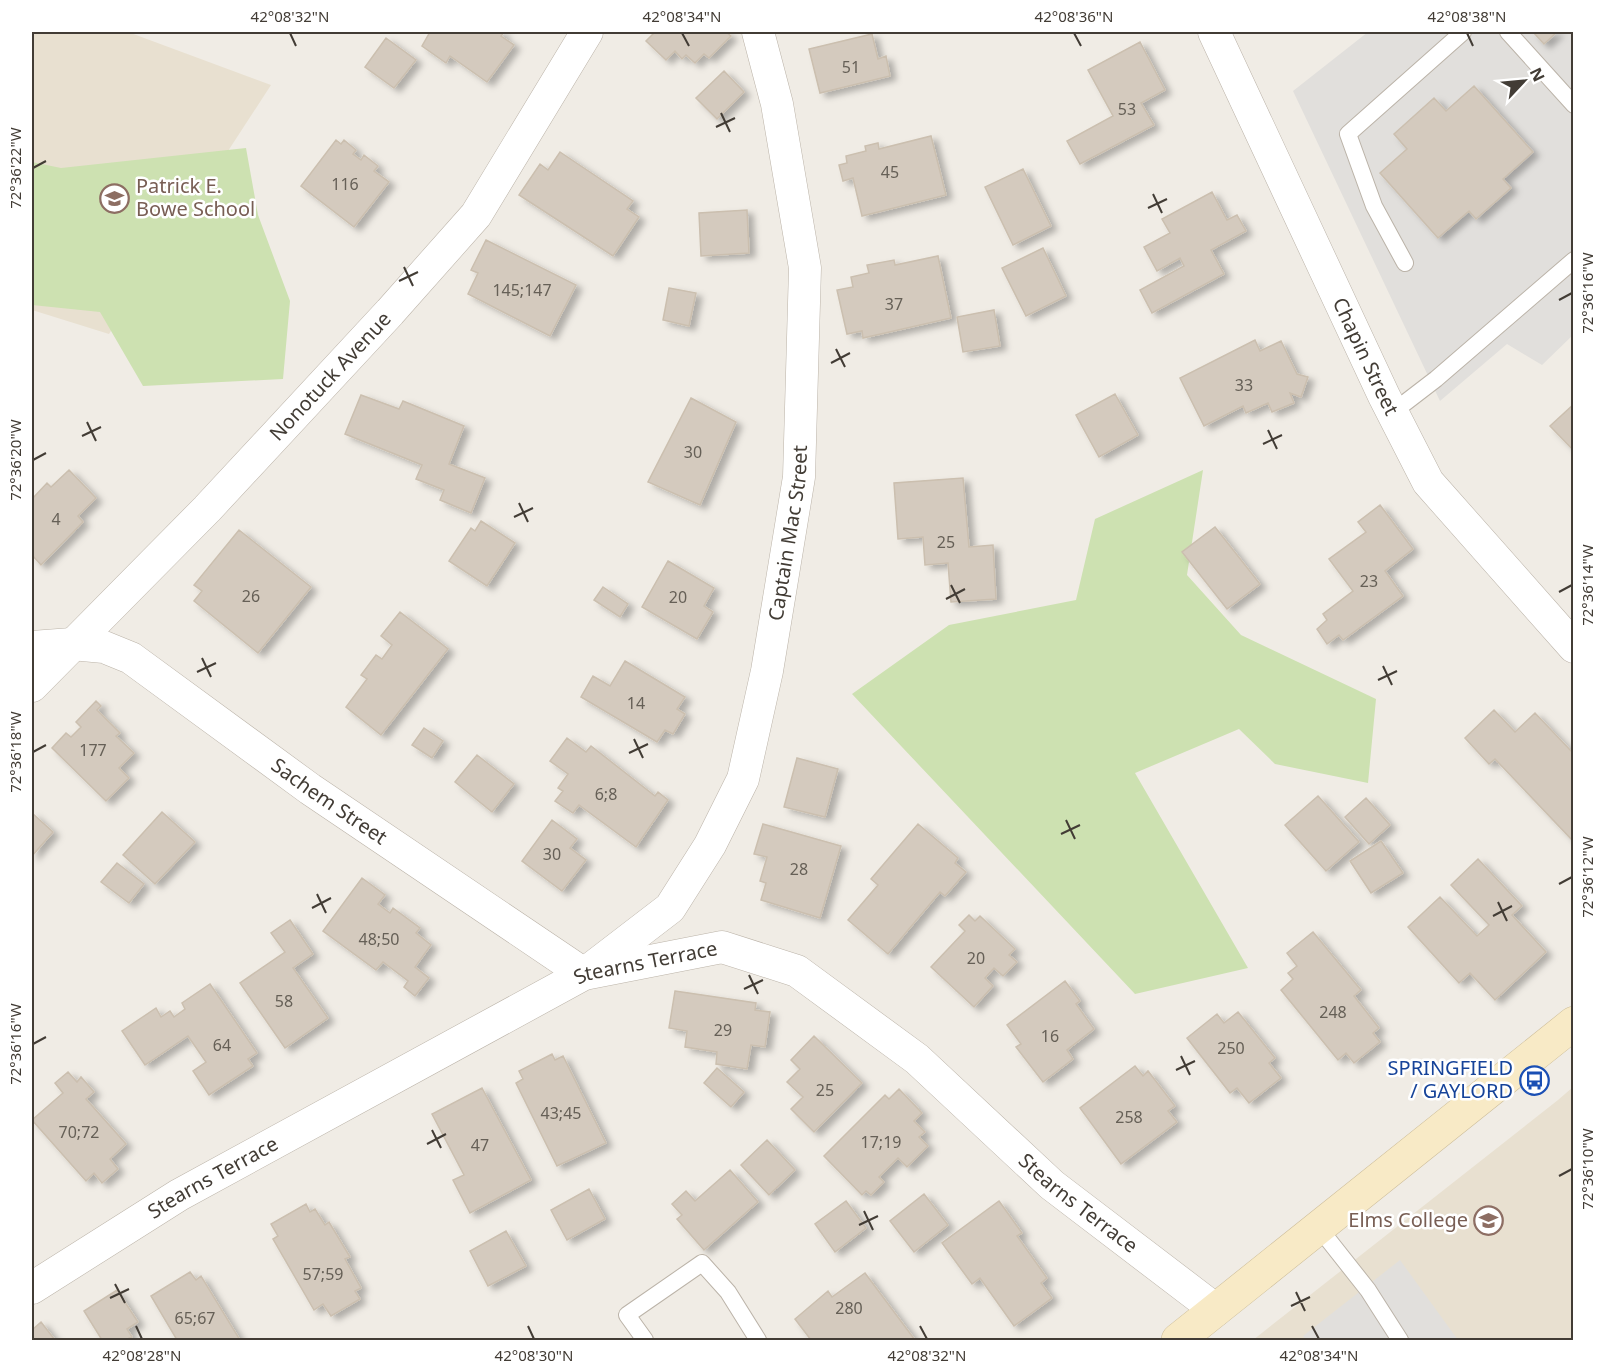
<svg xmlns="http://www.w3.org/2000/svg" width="1605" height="1372" viewBox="0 0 1605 1372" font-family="'Noto Sans',sans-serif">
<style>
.education{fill:#e8e0d0}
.green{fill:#cde1b1}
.parking{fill:#e1dfdc;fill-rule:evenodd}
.building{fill:#d4cabe;stroke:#cbbfaf;stroke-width:1.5;filter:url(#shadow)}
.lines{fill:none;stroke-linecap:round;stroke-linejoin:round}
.service-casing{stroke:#bbb3a8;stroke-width:18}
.minor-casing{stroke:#bbb3a8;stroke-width:33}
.secondary-casing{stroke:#ccbc98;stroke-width:34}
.service{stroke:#fff;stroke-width:16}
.minor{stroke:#fff;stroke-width:32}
.secondary{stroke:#f8eac6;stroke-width:33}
.ticks{fill:none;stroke:#423c35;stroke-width:2}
.labels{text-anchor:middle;stroke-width:5;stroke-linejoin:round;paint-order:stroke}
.number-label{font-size:16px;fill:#666057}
.education-label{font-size:20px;fill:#785e54;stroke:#fff;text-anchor:start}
.street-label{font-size:20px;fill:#423c35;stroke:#fff}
.transit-label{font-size:20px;fill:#164399;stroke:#fff;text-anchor:end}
.neatline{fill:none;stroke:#423c35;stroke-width:2}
.ticks-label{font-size:15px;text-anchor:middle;fill:#423c35}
</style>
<defs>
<filter id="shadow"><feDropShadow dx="6" dy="4" stdDeviation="3" flood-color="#0004"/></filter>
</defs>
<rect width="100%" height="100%" fill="#f0ece5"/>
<path class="education" d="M32,32H128L271,85L109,334L32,310Z
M1573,1087V1340H1253L1558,1100Z"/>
<path class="green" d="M246,148L258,215L290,301L283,379L143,386L100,312L32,305V162L61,168Z
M1203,470L1187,575L1241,635L1376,699L1368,783L1275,764L1239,729L1135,773L1248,968L1135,994L852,694L949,625L1076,600L1095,519Z"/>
<path class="parking" d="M1368,32H1533L1544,44L1557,32H1573V335L1542,365L1507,344L1440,401L1293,91ZM1474,86L1532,152L1503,179L1510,189L1477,219L1469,211L1438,238L1380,174L1407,149L1394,134L1434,99L1446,111Z
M1400,1260L1458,1340H1306L1303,1336Z"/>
<path class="building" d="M430,32H504L501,36L514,45L487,82L450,56L446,63L422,46Z
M655,32H726L731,36L709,58L704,54L695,63L686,55L682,59L675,51L666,60L646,41Z
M1533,32H1557L1544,44Z
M872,34L878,59L886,56L890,76L820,93L809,49Z
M386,38L416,60L394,88L365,67Z
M1140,42L1165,90L1141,103L1154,125L1080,164L1067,141L1113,116L1088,70Z
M724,71L744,92L717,119L696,98Z
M1474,86L1533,152L1503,179L1511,188L1476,219L1469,211L1438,238L1380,173L1407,149L1394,134L1434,98L1446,111Z
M931,136L946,195L862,216L853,178L843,181L839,165L847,163L846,156L866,151L865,146L878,143L879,149Z
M336,140L341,144L344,140L356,150L353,154L361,160L364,155L378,166L374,171L389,182L354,227L301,186Z
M560,152L633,201L627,209L639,217L613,256L519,195L540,164L548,170Z
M1023,169L1051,226L1013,245L985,187Z
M1212,192L1227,220L1237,215L1246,231L1211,250L1224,274L1152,313L1140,290L1184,266L1180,258L1157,271L1144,247L1170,233L1162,219Z
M747,210L749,253L701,256L699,213Z
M486,240L576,285L550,336L468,294L478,273L471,270Z
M1043,248L1066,296L1026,316L1002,268Z
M938,256L951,318L863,338L862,331L847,334L837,290L853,287L851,277L869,273L867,265L894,260L895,265Z
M669,288L696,293L689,326L663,320Z
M994,310L1000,346L963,352L957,317Z
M1255,340L1260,351L1281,341L1297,374L1308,377L1301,397L1290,393L1294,403L1272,412L1268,403L1246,413L1243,406L1204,426L1180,378Z
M1115,394L1138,435L1099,457L1076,415Z
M361,395L399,409L403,401L464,426L449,464L485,478L471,513L440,500L444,490L416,479L422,465L345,434Z
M691,398L736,422L700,505L648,482Z
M1574,404V451L1550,426Z
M69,470L96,498L78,516L83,522L41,565L32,555V499L47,483L51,487Z
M963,478L969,547L993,545L996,599L951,602L948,563L925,565L923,537L898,539L894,483Z
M1380,505L1413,549L1385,571L1403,596L1343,640L1339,635L1327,644L1317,629L1327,620L1323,614L1353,591L1329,559L1366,532L1358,522Z
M481,521L515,543L487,586L449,561L471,528L475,531Z
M1215,527L1260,584L1227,609L1182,552Z
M239,530L311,587L258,653L194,601L202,591L194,585Z
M668,561L714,588L704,606L713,612L697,639L642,607Z
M603,587L628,604L620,617L594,600Z
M400,612L448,649L381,735L346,707L367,679L361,675L376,655L382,659L392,645L381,636Z
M625,661L685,697L677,709L685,714L673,734L665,730L657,742L581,697L593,676L610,686Z
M96,701L101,706L97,710L120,733L116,736L134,753L119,768L129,778L106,801L52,748L66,733L71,737L81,727L76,722Z
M1494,710L1515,732L1535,713L1572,752L1574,750V842L1495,759L1489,764L1465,738Z
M424,728L443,741L432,758L412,745Z
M567,738L586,752L591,746L655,796L658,792L668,800L636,847L579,805L573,813L555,801L563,791L558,788L568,774L550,761Z
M477,755L514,784L492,812L455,782Z
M797,758L838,769L825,817L784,807Z
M1318,796L1359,842L1326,871L1285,825Z
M1366,798L1390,825L1369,844L1345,817Z
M162,812L195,842L155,884L123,855Z
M32,813L53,832L32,856Z
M552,820L577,839L570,848L586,860L562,891L522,861Z
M763,824L841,846L820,918L761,900L766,883L760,881L767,857L754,854Z
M918,824L958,858L955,863L966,872L945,896L940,892L888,954L848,920L878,885L871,879Z
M1381,841L1403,873L1371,893L1350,861Z
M1478,859L1522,906L1512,915L1546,952L1495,1000L1470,973L1459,983L1408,927L1440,897L1477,936L1489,925L1451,885Z
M117,863L144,884L129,903L101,882Z
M362,878L385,895L378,904L390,913L393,908L420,928L416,933L431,945L415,967L429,978L415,996L404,987L408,981L383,962L376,970L323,931Z
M969,915L975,921L980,916L1015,949L1009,955L1017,962L1003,976L994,968L985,978L993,986L974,1007L931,967L965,931L959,925Z
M290,920L313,954L293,968L328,1018L285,1048L240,983L285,952L271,933Z
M1313,932L1361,990L1354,996L1379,1028L1373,1033L1380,1042L1354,1063L1346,1053L1338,1060L1281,990L1293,979L1288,973L1297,966L1287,953Z
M1065,981L1080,1001L1076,1004L1094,1029L1067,1050L1073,1059L1043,1082L1016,1047L1021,1044L1007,1025Z
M210,984L257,1053L248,1059L253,1066L209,1095L193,1071L206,1062L188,1036L145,1065L122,1031L156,1008L161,1017L170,1011L174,1017L185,1009L182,1003Z
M675,991L756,1003L755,1010L770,1012L765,1047L751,1045L747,1069L716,1064L717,1052L685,1047L687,1031L669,1028Z
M1238,1012L1275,1058L1269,1063L1281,1078L1249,1103L1237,1088L1230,1093L1187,1038L1217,1014L1224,1023Z
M814,1036L862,1083L814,1132L791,1109L803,1097L787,1082L800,1069L791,1060Z
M552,1054L555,1060L563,1056L606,1143L557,1166L516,1083L523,1079L519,1071Z
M1135,1066L1143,1076L1148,1071L1175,1106L1168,1111L1177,1122L1121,1164L1080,1108Z
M717,1068L744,1092L731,1107L704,1083Z
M68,1072L77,1082L81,1077L94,1092L86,1099L126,1144L110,1159L118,1169L102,1183L94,1173L86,1181L32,1120L63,1093L55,1083Z
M482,1088L531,1180L470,1213L453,1180L464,1175L432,1114Z
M899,1089L922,1113L914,1121L925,1132L919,1137L928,1146L907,1167L898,1158L879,1177L884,1182L871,1195L866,1191L862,1195L824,1156L885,1095L889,1099Z
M767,1140L795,1170L769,1195L741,1165Z
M730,1170L758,1202L704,1250L677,1219L682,1215L672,1204L686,1191L695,1201Z
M589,1189L605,1219L567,1240L551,1210Z
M924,1194L948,1225L914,1252L890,1221Z
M846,1201L866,1228L835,1252L815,1224Z
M999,1201L1022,1233L1017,1236L1047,1278L1041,1283L1052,1298L1014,1326L980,1278L972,1284L942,1243Z
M306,1204L310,1212L315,1209L325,1225L329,1222L350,1257L345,1259L361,1288L355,1291L360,1299L331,1316L323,1304L314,1310L273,1239L278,1236L271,1224Z
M506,1231L526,1266L488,1286L470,1251Z
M190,1272L196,1280L201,1276L240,1340H177L151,1296Z
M865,1273L915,1340H811L795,1319L828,1291L832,1297Z
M117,1290L138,1322L127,1329L132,1337L125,1340H102L84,1311Z
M41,1322L55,1340H32V1330Z"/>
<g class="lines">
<defs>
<path id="service" d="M1508,32L1574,105
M1405,263L1374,206L1348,134L1463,32
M1393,412L1436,379L1574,260
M1319,1228L1368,1290L1400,1340
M645,1340L627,1315L702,1263L728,1292L758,1340"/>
<g id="minor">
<path id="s1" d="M1214,32L1384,396L1428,482L1574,647"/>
<path id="s2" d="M32,647L72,644L104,647L131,658L310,789L584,974L670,908L710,845L743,779L767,671L799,477L805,268L777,104L758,32"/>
<path id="s3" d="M32,686L207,509L390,312L476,215L587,32"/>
<path id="s4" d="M32,1288L179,1195L584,974L722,947L797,971L917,1059L1052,1185L1216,1310"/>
</g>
<path id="secondary" d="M1178,1340L1574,1023"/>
</defs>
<use href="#service" class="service-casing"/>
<use href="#minor" class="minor-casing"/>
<use href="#secondary" class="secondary-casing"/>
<use href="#service" class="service"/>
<use href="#minor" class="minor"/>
<use href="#secondary" class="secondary"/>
</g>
<path class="ticks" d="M290,33L296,46M682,33L689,46M1074,33L1081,46M1467,33L1473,46M721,113L730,132M716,127L735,118M33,168L46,161M1153,194L1162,213M1148,208L1167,199M404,267L413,286M399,281L418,272M1559,300L1572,293M836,349L845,367M831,363L850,353M87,422L96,441M1268,430L1277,449M82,436L101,427M1263,444L1282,435M33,460L46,453M519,503L528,522M514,517L533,508M951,585L960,603M1559,592L1572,585M946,599L965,589M202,658L211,677M1383,666L1392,685M197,672L216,663M1378,680L1397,671M634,739L643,758M33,752L46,745M629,753L648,744M1066,820L1075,839M1061,834L1080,825M1559,884L1572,877M317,894L326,913M1498,902L1507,921M312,908L331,898M1493,916L1512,906M749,975L758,994M744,989L763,980M33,1044L46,1037M1181,1056L1190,1075M1176,1070L1195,1061M432,1130L441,1148M427,1144L446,1134M1559,1176L1572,1169M864,1211L873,1230M859,1225L878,1216M115,1284L125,1303M1296,1292L1305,1311M110,1298L129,1289M1291,1306L1310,1297M136,1326L142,1339M528,1326L534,1339M920,1326L927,1339M1312,1326L1319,1339"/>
<defs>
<symbol id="school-ring" viewBox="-11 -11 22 22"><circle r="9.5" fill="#fff" stroke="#8d6e63" stroke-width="1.5"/><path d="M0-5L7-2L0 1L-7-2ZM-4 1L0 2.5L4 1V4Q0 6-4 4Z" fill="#8d6e63"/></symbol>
<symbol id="bus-ring" viewBox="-11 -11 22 22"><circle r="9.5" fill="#fff" stroke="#1a4fb4" stroke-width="1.5"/><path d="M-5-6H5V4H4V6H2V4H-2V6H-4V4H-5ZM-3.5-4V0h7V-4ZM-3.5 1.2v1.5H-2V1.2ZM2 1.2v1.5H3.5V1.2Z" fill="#1a4fb4"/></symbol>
<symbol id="university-ring" viewBox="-11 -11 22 22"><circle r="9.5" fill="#fff" stroke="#8d6e63" stroke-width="1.5"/><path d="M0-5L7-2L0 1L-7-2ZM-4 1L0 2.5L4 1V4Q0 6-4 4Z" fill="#8d6e63"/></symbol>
</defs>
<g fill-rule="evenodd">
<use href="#school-ring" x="98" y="182" width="33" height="33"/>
<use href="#bus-ring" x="1518" y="1064" width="33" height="33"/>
<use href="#university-ring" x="1472" y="1204" width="33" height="33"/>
</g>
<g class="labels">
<g class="number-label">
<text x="851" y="73">51</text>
<text x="1127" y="115">53</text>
<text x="890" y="178">45</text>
<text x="345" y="190">116</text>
<text x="522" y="296">145;147</text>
<text x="894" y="310">37</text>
<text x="1244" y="391">33</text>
<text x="693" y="458">30</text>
<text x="56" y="525">4</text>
<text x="946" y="548">25</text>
<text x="1369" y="587">23</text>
<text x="251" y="602">26</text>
<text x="678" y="603">20</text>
<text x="636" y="709">14</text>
<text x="93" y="756">177</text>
<text x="606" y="800">6;8</text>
<text x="552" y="860">30</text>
<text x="799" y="875">28</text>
<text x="379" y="945">48;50</text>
<text x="976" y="964">20</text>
<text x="284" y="1007">58</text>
<text x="1333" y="1018">248</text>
<text x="723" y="1036">29</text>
<text x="1050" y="1042">16</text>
<text x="222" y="1051">64</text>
<text x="1231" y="1054">250</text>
<text x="825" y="1096">25</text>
<text x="561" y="1119">43;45</text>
<text x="1129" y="1123">258</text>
<text x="79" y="1138">70;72</text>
<text x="881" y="1148">17;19</text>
<text x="480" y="1151">47</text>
<text x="323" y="1280">57;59</text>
<text x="849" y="1314">280</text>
<text x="195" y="1324">65;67</text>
</g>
<g class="education-label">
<text x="136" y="193">Patrick E.<tspan x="136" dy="23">Bowe School</tspan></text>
<text x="1468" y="1227" text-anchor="end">Elms College</text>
</g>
<g class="street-label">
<text dy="7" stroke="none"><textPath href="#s1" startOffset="358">Chapin Street</textPath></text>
<text dy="7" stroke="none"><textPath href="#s3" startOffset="430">Nonotuck Avenue</textPath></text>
<text dy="7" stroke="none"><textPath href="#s2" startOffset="1161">Captain Mac Street</textPath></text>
<text dy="7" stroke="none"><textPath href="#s2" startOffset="346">Sachem Street</textPath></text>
<text dy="7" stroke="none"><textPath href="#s4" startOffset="698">Stearns Terrace</textPath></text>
<text dy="7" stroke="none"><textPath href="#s4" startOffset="212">Stearns Terrace</textPath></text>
<text dy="7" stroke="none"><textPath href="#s4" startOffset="1220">Stearns Terrace</textPath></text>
</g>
<g class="transit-label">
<text x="1513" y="1075">SPRINGFIELD<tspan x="1513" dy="23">/ GAYLORD</tspan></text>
</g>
</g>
<rect width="1605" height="1372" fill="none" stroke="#ffffff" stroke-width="66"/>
<g transform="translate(1524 81) rotate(64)" stroke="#ffffff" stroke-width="4.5" paint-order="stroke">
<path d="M0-4.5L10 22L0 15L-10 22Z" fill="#423c35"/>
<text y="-9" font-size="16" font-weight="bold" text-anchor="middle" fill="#423c35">N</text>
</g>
<rect x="33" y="33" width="1539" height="1306" class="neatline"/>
<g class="ticks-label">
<text x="290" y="22">42°08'32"N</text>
<text x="682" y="22">42°08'34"N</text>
<text x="1074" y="22">42°08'36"N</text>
<text x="1467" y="22">42°08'38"N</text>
<text transform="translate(16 168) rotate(-90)" y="5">72°36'22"W</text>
<text transform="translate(1588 293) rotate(-90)" y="5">72°36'16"W</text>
<text transform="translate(16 460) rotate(-90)" y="5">72°36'20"W</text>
<text transform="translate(1588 585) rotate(-90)" y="5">72°36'14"W</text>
<text transform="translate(16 752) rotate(-90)" y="5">72°36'18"W</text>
<text transform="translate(1588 877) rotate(-90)" y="5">72°36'12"W</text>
<text transform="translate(16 1044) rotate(-90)" y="5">72°36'16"W</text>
<text transform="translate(1588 1169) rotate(-90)" y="5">72°36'10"W</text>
<text x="142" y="1361">42°08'28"N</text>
<text x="534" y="1361">42°08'30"N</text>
<text x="927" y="1361">42°08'32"N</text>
<text x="1319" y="1361">42°08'34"N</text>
</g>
</svg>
